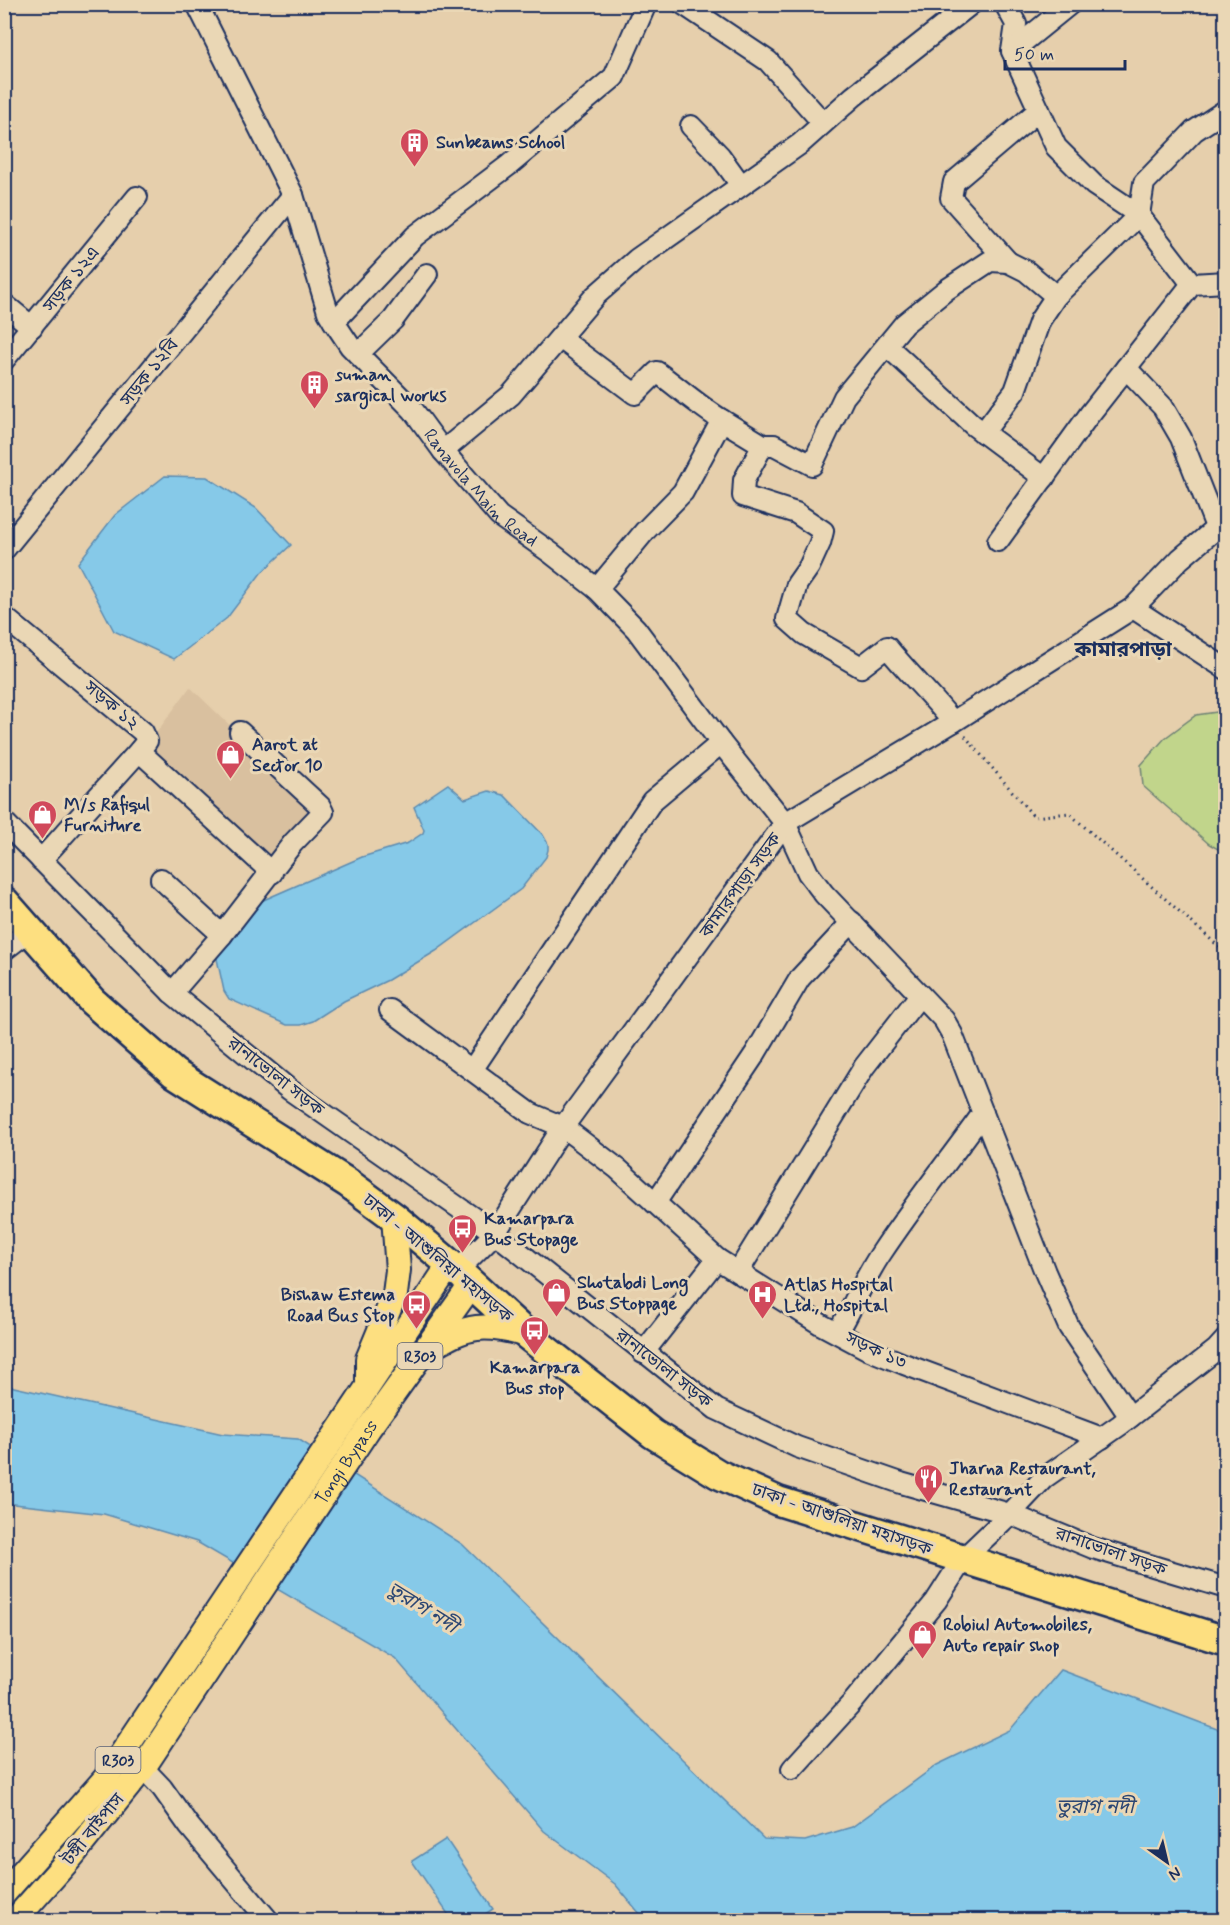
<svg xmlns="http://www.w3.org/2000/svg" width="1230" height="1925" viewBox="0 0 1230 1925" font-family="Mynerve,'Noto Sans Bengali',sans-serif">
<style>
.built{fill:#d9c09f}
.green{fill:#c1d58b;stroke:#6e8274;stroke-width:1.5}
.water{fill:#86c9e8;stroke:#5b8bb1;stroke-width:1.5}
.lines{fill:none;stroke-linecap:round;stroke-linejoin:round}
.minor-casing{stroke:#1b2f5e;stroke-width:24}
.major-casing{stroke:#1b2f5e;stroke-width:28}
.highway-casing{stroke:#1b2f5e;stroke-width:33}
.path{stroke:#1b2f5e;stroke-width:3;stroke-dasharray:1.5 4.5;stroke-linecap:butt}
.minor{stroke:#ead7b5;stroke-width:20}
.major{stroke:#fddf80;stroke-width:24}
.highway{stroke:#fddf80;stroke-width:28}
.labels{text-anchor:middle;stroke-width:6;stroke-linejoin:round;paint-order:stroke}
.shield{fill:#ead7b5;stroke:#596178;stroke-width:1.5}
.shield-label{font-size:16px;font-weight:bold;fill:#1b2f5e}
.poi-label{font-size:18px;font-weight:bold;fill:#1b2f5e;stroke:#ead7b5;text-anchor:start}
.street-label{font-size:18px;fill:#1b2f5e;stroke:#ead7b5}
.water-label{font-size:20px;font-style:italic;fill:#2b4673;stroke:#ead7b5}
.quarter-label{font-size:21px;font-weight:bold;fill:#1b2f5e;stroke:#ead7b5}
</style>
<rect width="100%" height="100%" fill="#e6cfac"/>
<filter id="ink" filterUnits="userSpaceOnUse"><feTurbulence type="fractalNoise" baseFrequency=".0167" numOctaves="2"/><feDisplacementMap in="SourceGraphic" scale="12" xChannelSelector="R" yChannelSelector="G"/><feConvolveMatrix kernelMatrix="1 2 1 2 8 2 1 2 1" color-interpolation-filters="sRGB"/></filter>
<g filter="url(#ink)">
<path class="built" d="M190,687L317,809L272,865L143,751Z"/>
<path class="green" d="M1217,712L1225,717V853L1209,844L1143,786L1141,765L1165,738L1196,715Z"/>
<path class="water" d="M165,476L207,477L256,508L291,545L261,573L227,618L174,659L114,631L78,563L115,515Z
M448,784L465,799L489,791L504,795L543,835L548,844V850L546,857L521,889L436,951L388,980L344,1001L313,1021L301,1025H287L229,999L224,991L217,959L221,939L259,902L362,857L408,843L423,833L424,830L414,807Z
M5,1385L223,1434L298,1439L462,1544L764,1839L805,1841L852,1827L937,1765L1010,1730L1061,1670L1225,1732V1920H645L615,1884L544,1831L395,1658L197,1542L104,1514L5,1503Z
M446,1839L493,1909L476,1920H452L412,1861Z"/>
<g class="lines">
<defs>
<g id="minor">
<path id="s1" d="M197,4L293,195L328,312L334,322L350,346L413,410L443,451L499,516L551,553L597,589L636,629L721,743L785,823L808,873L824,894L944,1020L952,1034L1045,1272L1069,1327L1130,1417"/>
<path d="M683,4L768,61L823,123"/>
<path d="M1005,4L1016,24L1012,51L1056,147L1094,185L1139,215L1192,284L1226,282"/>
<path d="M1012,51L1070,4"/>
<path d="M691,126L720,156L741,185"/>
<path d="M1008,262L951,198L954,182L1039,110"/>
<path d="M4,304L32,327"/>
<path d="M334,322L415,236L509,165L614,77L646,4"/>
<path d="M560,338L635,394L657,372C679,388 699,406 722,420L683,492L645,531L597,589"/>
<path d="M887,346L973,425L1044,478"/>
<path d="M358,354L393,320L427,274"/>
<path d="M4,360L137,197"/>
<path d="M1126,368L1163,407L1181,438L1216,527"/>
<path d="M722,420L763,445L744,480L743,496L796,513L823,531L820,543L809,567L797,584L787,619L804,634L861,667L887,647C908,673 932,696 953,722"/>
<path d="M983,433L1015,391L1040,320L1056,296"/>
<path d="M763,445H774L812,465L844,397L904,324L946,290L990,261L1008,262L1026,271L1056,296L1139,215L1144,183L1194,131L1226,110"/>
<path d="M443,451L511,395L595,296L637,259L800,144L854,96L971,4"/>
<path d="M998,541L1089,415L1192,284"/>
<path d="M4,550L293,195"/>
<path d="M1133,608L1226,669"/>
<path d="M4,617L143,732L147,741L139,751L41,860"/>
<path d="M139,751L272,873"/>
<path d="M4,822L172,993L290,1090L495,1233L716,1409L797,1447L901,1483L1010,1514L1093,1548L1226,1588"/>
<path d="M161,879L222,935"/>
<path d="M4,950L30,930"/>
<path d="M172,993L222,935L293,843L323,812L320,806L240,732"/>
<path d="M390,1010L530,1113L563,1127L618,1169L717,1259L822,1325L867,1349L904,1364L1102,1438"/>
<path d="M472,1070L652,801L721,743"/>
<path d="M655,1203L755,1054L800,978L852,922"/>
<path d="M738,1272L864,1067L920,995"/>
<path d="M453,1275L495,1233L563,1127L785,823L953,722L1133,608L1180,559L1226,520"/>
<path d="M838,1332C854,1305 864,1278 882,1252C914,1204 950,1159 983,1113"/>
<path d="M643,1353L717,1259"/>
<path d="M143,1768L162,1788L189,1826L268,1920"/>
<path d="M792,1769L853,1702L936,1601L963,1559L1010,1514L1044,1478L1120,1425L1216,1350L1226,1339"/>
</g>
<g id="major">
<path d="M431,1348C465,1324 487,1323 527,1335"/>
<path d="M368,1381V1359L395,1294L398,1270L394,1217"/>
<path d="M4,1893L105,1779L450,1264"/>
<path id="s2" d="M15,1920L72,1856L143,1768L368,1429L472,1284"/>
</g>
<path id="highway" d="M4,901L92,1001L174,1073L348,1183L394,1217L450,1264L527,1335L653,1434L718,1474L778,1501L1226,1641"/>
</defs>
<use href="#minor" class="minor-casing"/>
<use href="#major" class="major-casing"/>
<use href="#highway" class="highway-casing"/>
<path class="path" d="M965,736L1034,817L1069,813L1226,953"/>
<use href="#minor" class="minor"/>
<use href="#major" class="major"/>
<use href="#highway" class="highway"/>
</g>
</g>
<defs>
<symbol id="building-pin" viewBox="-11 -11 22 30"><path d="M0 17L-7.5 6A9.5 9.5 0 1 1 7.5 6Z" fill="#d1495b" stroke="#ead7b5"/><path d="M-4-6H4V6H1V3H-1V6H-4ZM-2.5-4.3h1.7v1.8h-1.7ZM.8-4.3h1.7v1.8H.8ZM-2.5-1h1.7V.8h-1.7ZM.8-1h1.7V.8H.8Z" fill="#fff"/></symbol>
<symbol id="shop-pin" viewBox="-11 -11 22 30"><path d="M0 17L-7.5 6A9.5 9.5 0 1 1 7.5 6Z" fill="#d1495b" stroke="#ead7b5"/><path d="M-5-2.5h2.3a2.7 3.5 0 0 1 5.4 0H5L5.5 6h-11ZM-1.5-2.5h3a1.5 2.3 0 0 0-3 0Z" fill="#fff"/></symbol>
<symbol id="bus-pin" viewBox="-11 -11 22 30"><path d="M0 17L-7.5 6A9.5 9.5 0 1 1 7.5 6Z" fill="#d1495b" stroke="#ead7b5"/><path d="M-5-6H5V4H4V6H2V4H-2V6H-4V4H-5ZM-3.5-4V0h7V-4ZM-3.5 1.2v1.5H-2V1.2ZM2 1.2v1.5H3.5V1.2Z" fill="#fff"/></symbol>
<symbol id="hospital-pin" viewBox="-11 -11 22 30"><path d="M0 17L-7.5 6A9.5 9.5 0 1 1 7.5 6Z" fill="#d1495b" stroke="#ead7b5"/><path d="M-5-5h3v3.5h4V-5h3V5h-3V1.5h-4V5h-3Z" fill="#fff"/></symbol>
<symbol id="restaurant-pin" viewBox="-11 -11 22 30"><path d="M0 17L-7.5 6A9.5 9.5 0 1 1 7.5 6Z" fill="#d1495b" stroke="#ead7b5"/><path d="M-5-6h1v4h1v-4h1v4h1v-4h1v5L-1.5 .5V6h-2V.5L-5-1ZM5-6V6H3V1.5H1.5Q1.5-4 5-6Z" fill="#fff"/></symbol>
</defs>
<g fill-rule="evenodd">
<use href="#building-pin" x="398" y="126" width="33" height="45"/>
<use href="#building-pin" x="298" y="368" width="33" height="45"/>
<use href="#shop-pin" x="214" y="738" width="33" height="45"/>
<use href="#shop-pin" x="26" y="798" width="33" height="45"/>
<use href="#bus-pin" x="446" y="1212" width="33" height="45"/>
<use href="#shop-pin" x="540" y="1276" width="33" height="45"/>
<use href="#hospital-pin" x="746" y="1278" width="33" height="45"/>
<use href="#bus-pin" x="400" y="1288" width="33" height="45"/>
<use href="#bus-pin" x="518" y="1314" width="33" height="45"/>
<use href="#restaurant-pin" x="912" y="1462" width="33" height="45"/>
<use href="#shop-pin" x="906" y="1618" width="33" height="45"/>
</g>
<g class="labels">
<g class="shield">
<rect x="397.5" y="1343" width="45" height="26" rx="4.5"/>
<rect x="95.5" y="1747" width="45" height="26" rx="4.5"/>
</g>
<g class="shield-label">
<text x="420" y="1362">R303</text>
<text x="118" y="1766">R303</text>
</g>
<g class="poi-label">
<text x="436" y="148">Sunbeams School</text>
<text x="335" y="380">suman<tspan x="335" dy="21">sargical works</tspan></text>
<text x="252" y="750">Aarot at<tspan x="252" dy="21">Sector 10</tspan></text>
<text x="64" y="810">M/s Rafiqul<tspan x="64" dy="21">Furniture</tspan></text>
<text x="484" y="1224">Kamarpara<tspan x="484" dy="21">Bus Stopage</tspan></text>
<text x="577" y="1288">Shotabdi Long<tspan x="577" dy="21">Bus Stoppage</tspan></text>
<text x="784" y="1290">Atlas Hospital<tspan x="784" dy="21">Ltd., Hospital</tspan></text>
<text x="395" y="1300" text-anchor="end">Bishaw Estema<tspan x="395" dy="21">Road Bus Stop</tspan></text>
<text x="535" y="1373" text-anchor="middle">Kamarpara<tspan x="535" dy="21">Bus stop</tspan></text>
<text x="949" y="1474">Jharna Restaurant,<tspan x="949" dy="21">Restaurant</tspan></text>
<text x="943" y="1630">Robiul Automobiles,<tspan x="943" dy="21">Auto repair shop</tspan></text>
</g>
<g class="street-label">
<text transform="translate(71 279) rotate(-51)" y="6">সড়ক ১২এ</text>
<text transform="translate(149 372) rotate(-51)" y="6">সড়ক ১২বি</text>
<text dy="6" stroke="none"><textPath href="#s1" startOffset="570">Ranavola Main Road</textPath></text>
<text transform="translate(112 705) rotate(40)" y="6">সড়ক ১২</text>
<text transform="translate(740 885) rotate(-54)" y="6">কামারপাড়া সড়ক</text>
<text transform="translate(276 1076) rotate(38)" y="6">রানাভোলা সড়ক</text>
<text transform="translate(438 1258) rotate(40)" y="6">ঢাকা - আশুলিয়া মহাসড়ক</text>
<text transform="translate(876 1350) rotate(25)" y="6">সড়ক ১৩</text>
<text transform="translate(664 1368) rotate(38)" y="6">রানাভোলা সড়ক</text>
<text dy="6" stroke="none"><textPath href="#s2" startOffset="566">Tongi Bypass</textPath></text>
<text transform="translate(842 1519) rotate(19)" y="6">ঢাকা - আশুলিয়া মহাসড়ক</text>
<text transform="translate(1111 1551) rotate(19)" y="6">রানাভোলা সড়ক</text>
<text transform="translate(93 1829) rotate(-51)" y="6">টঙ্গী বাইপাস</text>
</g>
<g class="water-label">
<text transform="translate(423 1607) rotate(32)" y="7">তুরাগ নদী</text>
<text x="1095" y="1813">তুরাগ নদী</text>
</g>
<g class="quarter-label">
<text x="1123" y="656">কামারপাড়া</text>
</g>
</g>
<rect width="1230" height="1925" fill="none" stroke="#ead7b5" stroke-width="24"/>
<rect x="12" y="12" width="1206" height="1901" fill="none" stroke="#1b2f5e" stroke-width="2" filter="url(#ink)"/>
<g transform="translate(1167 1862) rotate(146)" stroke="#ead7b5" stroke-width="4.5" paint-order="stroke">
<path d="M0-4.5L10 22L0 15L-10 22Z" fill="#1b2f5e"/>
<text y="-9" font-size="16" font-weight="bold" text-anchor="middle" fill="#1b2f5e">N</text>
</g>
<path d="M1005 60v9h120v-9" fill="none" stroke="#1b2f5e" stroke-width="3"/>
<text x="1014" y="60" font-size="18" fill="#1b2f5e" stroke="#ead7b5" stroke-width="4.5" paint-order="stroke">50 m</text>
</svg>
